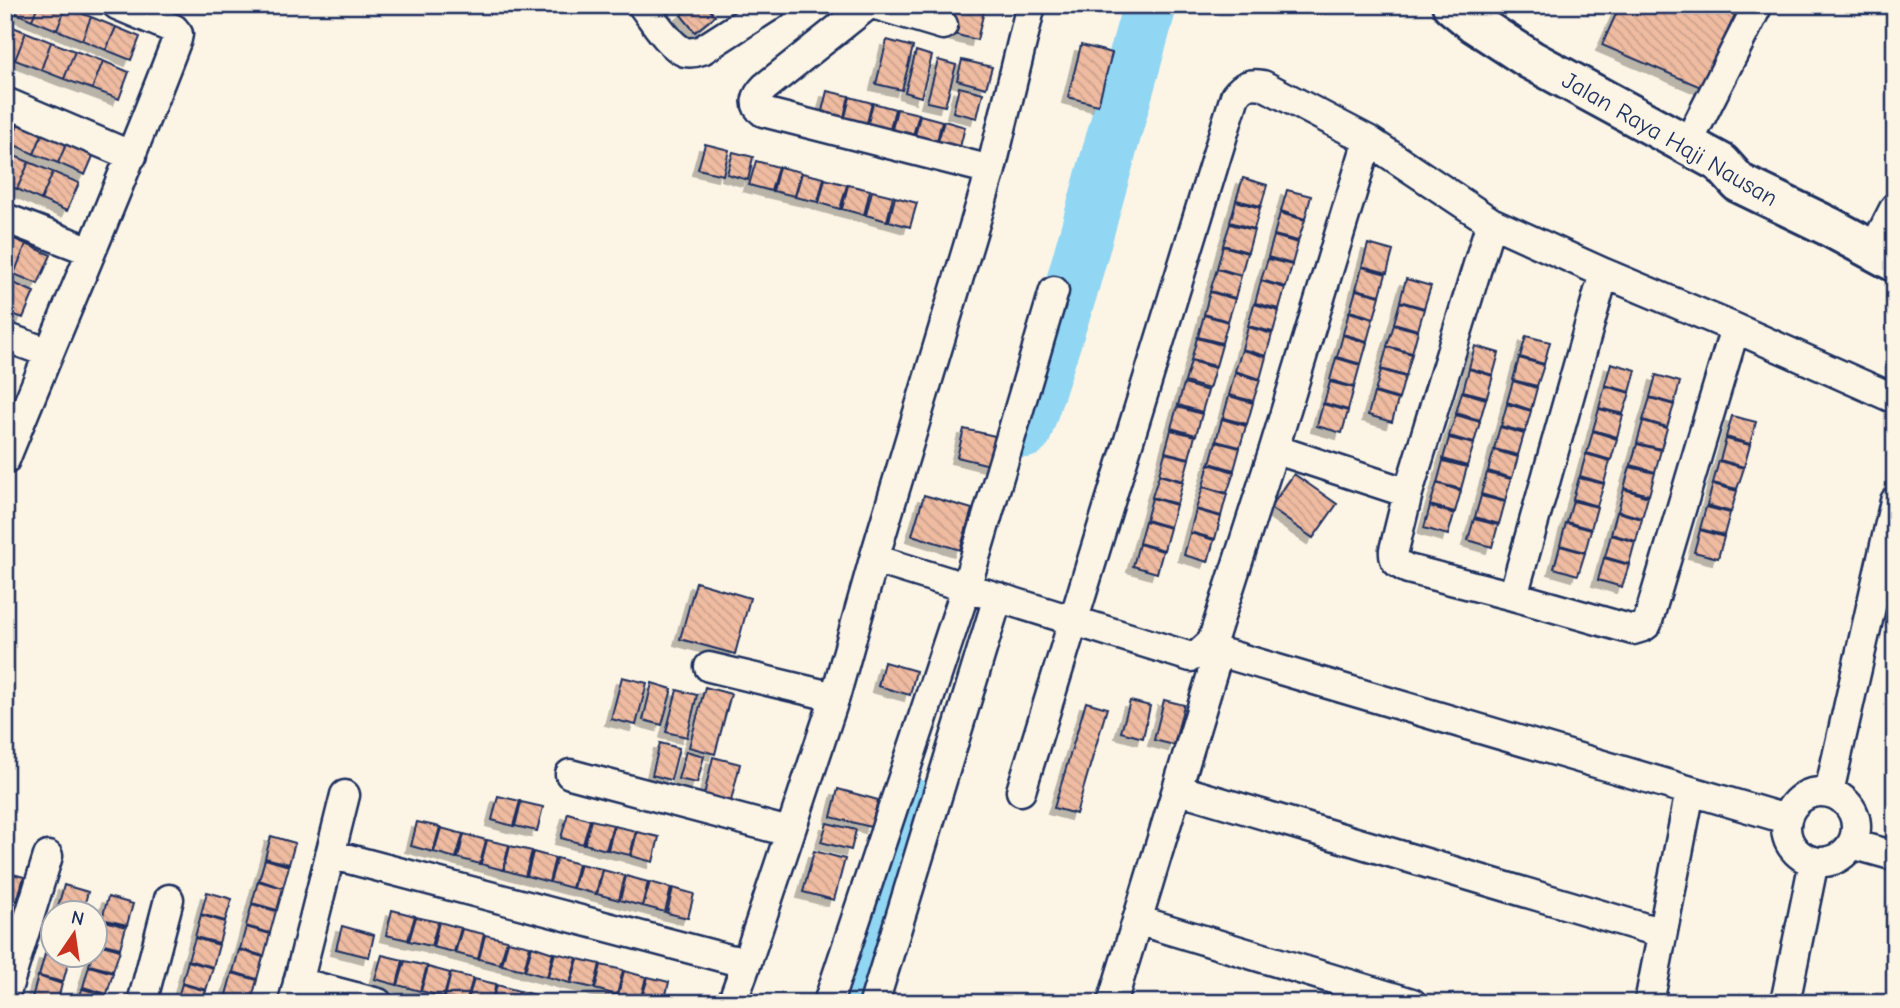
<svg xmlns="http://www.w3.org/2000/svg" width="1900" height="1008" viewBox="0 0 1900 1008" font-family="'Comic Neue',sans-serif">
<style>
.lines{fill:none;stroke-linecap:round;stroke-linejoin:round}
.river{stroke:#91d6f3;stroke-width:54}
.building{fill:url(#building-back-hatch);stroke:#1b2f5e;stroke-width:2;filter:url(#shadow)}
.street-casing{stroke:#1b2f5e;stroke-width:33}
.secondary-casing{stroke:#1b2f5e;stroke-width:44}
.street{stroke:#fcf5e5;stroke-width:28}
.secondary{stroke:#fcf5e5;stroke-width:38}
.labels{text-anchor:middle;stroke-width:7;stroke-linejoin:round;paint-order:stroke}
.street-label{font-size:24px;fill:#1b2f5e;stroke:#fcf5e5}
</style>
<defs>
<pattern id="building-back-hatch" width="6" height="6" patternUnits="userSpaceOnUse" patternTransform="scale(1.75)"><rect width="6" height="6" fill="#efbba1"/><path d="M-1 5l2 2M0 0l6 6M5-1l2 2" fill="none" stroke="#cca18d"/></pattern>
<filter id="shadow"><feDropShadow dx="-6" dy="6" stdDeviation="0" flood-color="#0004"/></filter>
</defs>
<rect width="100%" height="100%" fill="#fcf5e5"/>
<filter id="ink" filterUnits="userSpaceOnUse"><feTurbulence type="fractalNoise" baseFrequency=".0143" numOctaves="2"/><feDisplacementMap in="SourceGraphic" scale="14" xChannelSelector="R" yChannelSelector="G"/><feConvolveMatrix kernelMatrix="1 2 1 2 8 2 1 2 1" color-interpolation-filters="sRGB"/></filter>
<g filter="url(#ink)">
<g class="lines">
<path class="river" d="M1025,431L1070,293L1150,5
M846,1003L908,803"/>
</g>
<path class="building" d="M8,5H38L32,20L6,9Z
M38,5H62L66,7L57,30L32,20Z
M692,5H706L715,16L695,32L681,15Z
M953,5H961L984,11L977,40L946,32Z
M1620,5H1739L1703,88L1602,45Z
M66,7L91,17L82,40L57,30Z
M91,17L116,27L106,50L82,40Z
M5,24L26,32L15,60L5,56Z
M116,27L140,37L131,60L106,50Z
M26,32L51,42L41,70L15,60Z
M887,40L913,47L902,90L876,84Z
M51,42L75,51L64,79L41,70Z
M1081,45L1112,53L1098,105L1068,97Z
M75,51L103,61L92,89L64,79Z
M916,51L932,56L921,97L905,92Z
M938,60L956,65L945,106L927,102Z
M962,60L992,67L986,88L957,80Z
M103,61L129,72L119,99L92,89Z
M959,87L983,93L977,118L953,112Z
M827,91L849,96L843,121L821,115Z
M850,97L872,103L866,127L844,121Z
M873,103L895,109L889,133L867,127Z
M5,108L22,115L10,143L5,141Z
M897,109L919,114L912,139L891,133Z
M22,115L46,125L34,154L10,143Z
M920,115L942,121L936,145L914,140Z
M944,121L965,127L959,151L937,145Z
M46,125L70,135L58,163L34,154Z
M70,135L97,147L85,175L58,163Z
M705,144L729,150L723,175L698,169Z
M5,152L29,162L17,189L5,185Z
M733,152L753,157L748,180L727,174Z
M756,161L778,167L771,191L749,185Z
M29,162L53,172L41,200L17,189Z
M779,167L801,172L795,196L773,191Z
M53,172L79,183L67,211L41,200Z
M802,173L824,178L818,202L795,197Z
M1243,178L1267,185L1261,206L1236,200Z
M825,179L847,185L840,209L819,203Z
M848,185L870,190L864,215L842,209Z
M1287,190L1311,196L1305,219L1281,211Z
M872,191L893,196L887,221L866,215Z
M895,197L917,203L910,227L889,221Z
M1236,201L1260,208L1254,229L1230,222Z
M1280,213L1305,220L1298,241L1274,235Z
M1230,224L1254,230L1248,252L1223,245Z
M5,235L26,244L14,274L5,270Z
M1274,236L1298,243L1292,264L1268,257Z
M26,244L51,255L38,284L14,274Z
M1368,244L1393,251L1387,273L1362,266Z
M1223,246L1247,253L1241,275L1217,268Z
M1268,259L1292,265L1286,287L1261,280Z
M1362,267L1386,274L1380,295L1356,289Z
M1217,269L1241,276L1235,298L1210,291Z
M1406,279L1431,286L1424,308L1400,301Z
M1261,281L1285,288L1279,309L1255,303Z
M11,282L34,292L23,318L5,311V295Z
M1356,290L1380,296L1374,318L1350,311Z
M1210,292L1235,299L1228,321L1204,314Z
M1400,302L1424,309L1418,330L1394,323Z
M1254,304L1279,311L1273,332L1248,326Z
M1349,312L1373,319L1367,341L1343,334Z
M1204,315L1228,322L1222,343L1198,337Z
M1394,325L1418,331L1412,353L1387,346Z
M1248,327L1272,334L1266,356L1242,349Z
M1343,335L1367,343L1361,364L1337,357Z
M1526,336L1550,342L1544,364L1520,357Z
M1197,338L1222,345L1216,366L1191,360Z
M1475,346L1499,353L1493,375L1469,368Z
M1387,347L1412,354L1406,376L1381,369Z
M1242,350L1266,357L1260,379L1235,371Z
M1336,358L1360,365L1354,387L1330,380Z
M1519,358L1544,365L1537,386L1513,380Z
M1191,361L1215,368L1209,389L1185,382Z
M1611,363L1636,370L1630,392L1605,385Z
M1469,369L1493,376L1487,397L1463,391Z
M1381,370L1405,377L1399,399L1375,392Z
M1235,373L1260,380L1253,401L1229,395Z
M1656,375L1680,382L1674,404L1650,397Z
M1513,381L1537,388L1531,410L1507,402Z
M1330,382L1354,388L1348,410L1324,403Z
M1184,384L1208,391L1202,412L1178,405Z
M1605,386L1630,393L1623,414L1599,408Z
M1462,392L1486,399L1480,420L1456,413Z
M1374,393L1398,400L1392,422L1368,415Z
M1229,396L1253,403L1247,424L1223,418Z
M1650,398L1674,405L1667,427L1643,420Z
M1323,404L1348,411L1342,433L1317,426Z
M1507,404L1531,411L1525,432L1501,426Z
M1177,407L1202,414L1196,435L1171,428Z
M1599,409L1623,415L1617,437L1593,430Z
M1456,415L1480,422L1474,443L1449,436Z
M1732,416L1756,422L1750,444L1726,437Z
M1222,419L1246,426L1240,447L1216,441Z
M1643,421L1667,428L1661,449L1637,443Z
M1500,427L1524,434L1518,455L1494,449Z
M964,429L1004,438L998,467L957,457Z
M1171,430L1195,436L1189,458L1165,452Z
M1593,431L1617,439L1611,460L1587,453Z
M1449,438L1474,444L1467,466L1443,459Z
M1726,439L1750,445L1744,467L1720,460Z
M1216,442L1240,448L1234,470L1210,463Z
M1637,444L1661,450L1655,472L1631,465Z
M1494,450L1518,457L1512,478L1488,471Z
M1165,453L1189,459L1183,481L1159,474Z
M1586,454L1610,461L1604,483L1580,476Z
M1443,461L1467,467L1461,489L1437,483Z
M1719,461L1744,468L1737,489L1713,483Z
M1209,464L1234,472L1227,493L1203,486Z
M1630,467L1655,473L1649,495L1624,488Z
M1487,473L1511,479L1505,501L1481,494Z
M1294,474L1337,504L1313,538L1270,508Z
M1159,475L1183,482L1177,504L1152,497Z
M1579,478L1604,484L1597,506L1573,499Z
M1437,483L1461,491L1455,512L1430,505Z
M1713,484L1737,491L1731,512L1707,505Z
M1203,487L1227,494L1221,516L1196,509Z
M1624,489L1648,497L1642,518L1618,511Z
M924,495L972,509L960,550L912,535Z
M1481,496L1505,502L1499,524L1475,517Z
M1152,498L1176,505L1170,527L1146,520Z
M1573,501L1597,507L1591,529L1567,522Z
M1430,506L1454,514L1448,535L1424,528Z
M1706,507L1730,513L1724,535L1700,529Z
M1196,510L1221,517L1215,539L1190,532Z
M1617,512L1642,519L1636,541L1611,534Z
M1474,519L1498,525L1492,547L1468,540Z
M1145,521L1170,528L1164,550L1139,543Z
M1566,523L1591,530L1585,552L1560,545Z
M1700,530L1724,537L1718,558L1694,552Z
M1190,533L1214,540L1208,562L1184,555Z
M1611,535L1635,542L1629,564L1605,557Z
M1139,544L1163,551L1157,573L1133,566Z
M1560,546L1585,553L1578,575L1554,568Z
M1604,558L1629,565L1622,587L1598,580Z
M696,582L750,598L735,654L680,639Z
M884,662L916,671L910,695L878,686Z
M622,677L647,683L636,725L611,719Z
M652,683L672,689L662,725L643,720Z
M705,687L731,694L715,754L689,747Z
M677,690L697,695L687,737L666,732Z
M1164,700L1184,705L1174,745L1154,740Z
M1130,701L1150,706L1143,738L1121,732Z
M1086,702L1107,708L1076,814L1054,808Z
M660,743L679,748L671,780L652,775Z
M686,751L704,756L697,783L678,779Z
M713,757L740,764L731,801L704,795Z
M838,789L878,800L871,827L831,817Z
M498,796L520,801L513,826L492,820Z
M521,802L543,807L537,831L515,826Z
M568,813L590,820L583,844L561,838Z
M591,820L613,825L606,850L585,844Z
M417,822L440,827L433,852L411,846Z
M827,823L856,830L851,850L821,842Z
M614,826L636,831L630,855L608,850Z
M441,828L463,834L456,858L434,852Z
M637,832L659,837L653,862L631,856Z
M464,834L486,840L480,864L458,858Z
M271,836L295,843L289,864L265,858Z
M487,840L509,845L503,870L481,864Z
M510,846L532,851L525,876L504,870Z
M814,851L845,859L834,900L803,892Z
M533,852L555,858L549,882L527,876Z
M557,858L578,864L572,888L550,882Z
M265,859L289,866L283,888L259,880Z
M580,864L602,869L596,894L573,888Z
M603,870L625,876L619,900L597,894Z
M5,872L24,877L17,901L5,898Z
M626,876L648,882L642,906L620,900Z
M258,881L283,888L277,910L252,903Z
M650,882L671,888L665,912L643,906Z
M64,885L88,892L82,913L58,907Z
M673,888L694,894L688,918L667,913Z
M207,892L232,899L225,921L201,914Z
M108,897L133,904L127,925L102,919Z
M252,904L276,911L270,933L246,926Z
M392,910L415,916L408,940L386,935Z
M201,915L225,922L219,943L195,937Z
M416,917L438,922L431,946L409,941Z
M102,920L126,927L120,948L96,942Z
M439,922L461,928L454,952L433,947Z
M342,926L374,935L369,957L336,949Z
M246,927L270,934L264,956L240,949Z
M462,929L484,934L478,959L455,953Z
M485,935L507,940L500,964L479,959Z
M195,938L219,945L213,967L188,960Z
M508,941L530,946L524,970L502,965Z
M95,943L120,950L113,971L89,965L92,956H94Z
M532,946L553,953L547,977L525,971Z
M239,950L263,957L257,979L233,972Z
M555,953L577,958L570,983L548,977Z
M45,954L69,960L63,982L39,976Z
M382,955L403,960L397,985L375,979Z
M578,959L600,964L594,988L571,983Z
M188,961L213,968L206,990L182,983Z
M405,961L427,966L420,991L398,985Z
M601,965L623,970L617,995L595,989Z
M89,966L113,973L107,994L83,987Z
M428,967L450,973L444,997L421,991Z
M624,971L646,977L640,1001L618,995Z
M232,973L257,980L251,1002L226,995Z
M451,973L473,978L466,1003L445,997Z
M38,976L62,984L57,1003H48L32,998Z
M648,977L669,982L664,1003L641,1001Z
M474,979L496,984L491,1003H467Z
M182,984L206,991L202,1003H176Z
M497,985L519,991L516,1003H492Z
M82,989L107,995L105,1003H78Z
M520,991L542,997L541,1003H517Z"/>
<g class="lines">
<defs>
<path id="street" d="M642,5C652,18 670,47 685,52C691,53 697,52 702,50L772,5
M868,5L765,87C757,95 752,104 763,112L991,170
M876,5L943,25
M5,102L132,156
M1687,145L1758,5
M5,218L91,251
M1491,222L1408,493L1394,550C1393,562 1398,564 1408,569L1513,596L1633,630L1643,627L1647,624L1735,328
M1873,250L1895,207
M5,337L49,353
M1274,449L1408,493
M5,460C62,319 123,180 177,39L178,34L174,29L117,5
M874,559L1191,657L1200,653L1212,642L1274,449L1368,140
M1513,596L1604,273
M1206,648L1786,819
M709,667L835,697
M570,774L789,832
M1177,789L1662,933
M1021,791L1235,96C1243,85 1250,83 1263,85L1368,140L1491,222L1604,273L1735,328L1895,399
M1786 827a35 35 0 1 1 70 0a35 35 0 1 1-70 0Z
M1829,792L1895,501
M1852,844L1895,856
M330,854L729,959L747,962
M1137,920L1412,1003
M298,982L378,1003
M5,996L48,856
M142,1003L169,899
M293,1003L345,795
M732,1003L747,962L835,697L874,559L991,170L1031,5
M828,1003L966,588L1054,291
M874,1003L998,597
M1112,1003L1219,651
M1649,1003L1690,791
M1785,1003L1814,861"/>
<path id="secondary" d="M1452,5L1474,23L1531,60L1721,163L1739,183L1828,226L1895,262"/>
</defs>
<use href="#street" class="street-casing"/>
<use href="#secondary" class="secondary-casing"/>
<use href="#street" class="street"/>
<use href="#secondary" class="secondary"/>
</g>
</g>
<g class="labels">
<g class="street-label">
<text transform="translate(1670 139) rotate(30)" y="8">Jalan Raya Haji Nausan</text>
</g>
</g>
<rect width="1900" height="1008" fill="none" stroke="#fcf5e5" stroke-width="28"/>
<rect x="14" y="14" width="1872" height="980" fill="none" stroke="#1b2f5e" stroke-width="2.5" filter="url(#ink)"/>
<g transform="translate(74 934) rotate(13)"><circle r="33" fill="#fcf5e5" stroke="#a2a6af" stroke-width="2"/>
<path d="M0-5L12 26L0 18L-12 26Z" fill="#c8321e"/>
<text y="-10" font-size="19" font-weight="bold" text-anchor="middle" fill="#1b2f5e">N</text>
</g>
</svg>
